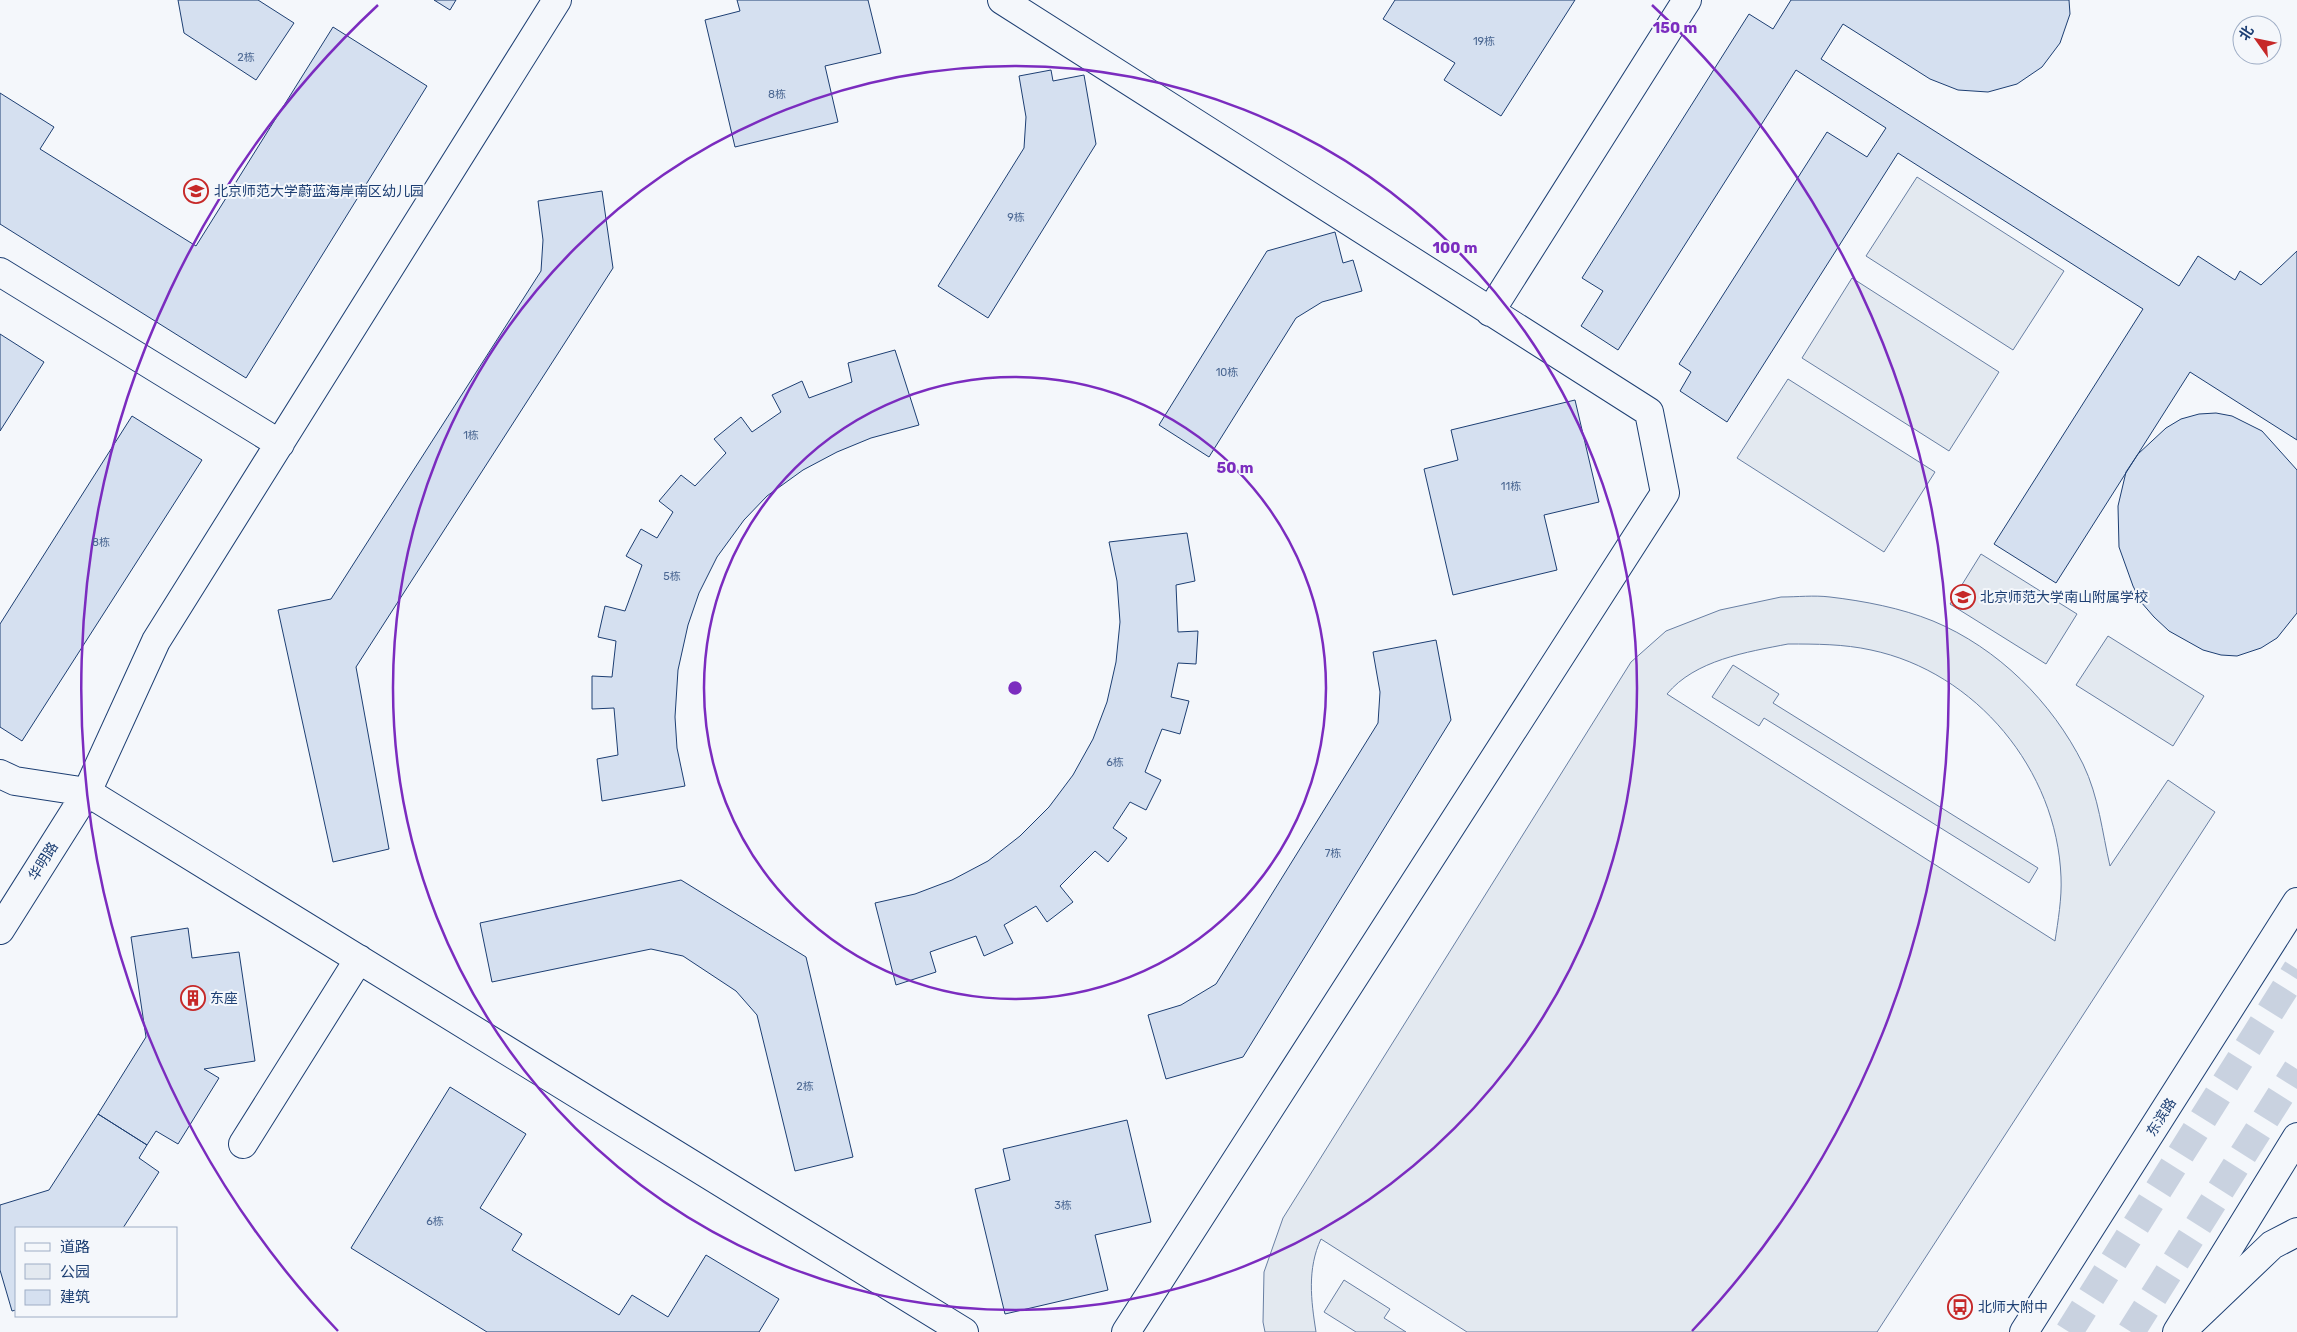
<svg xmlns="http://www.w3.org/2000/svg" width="2297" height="1332" viewBox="0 0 2297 1332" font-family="Rubik,'Noto Sans SC',sans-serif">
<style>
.green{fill:#e3e9f0;stroke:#687fa3;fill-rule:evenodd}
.building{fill:#d5e0f0;stroke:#1d3f73}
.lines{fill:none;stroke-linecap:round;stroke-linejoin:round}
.highway-tunnel{stroke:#c9d2e0;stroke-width:28;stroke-dasharray:28 14;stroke-linecap:butt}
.minor-casing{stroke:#1d3f73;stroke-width:30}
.major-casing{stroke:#1d3f73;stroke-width:30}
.minor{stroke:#f4f7fb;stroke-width:28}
.major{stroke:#f4f7fb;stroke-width:28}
.ring{fill:none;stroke:#7b2cbf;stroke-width:2.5}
.labels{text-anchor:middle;stroke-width:4;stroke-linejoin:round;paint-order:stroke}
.number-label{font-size:11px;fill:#4b6792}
.poi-label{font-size:14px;fill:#1d3f73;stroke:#f4f7fb;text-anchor:start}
.street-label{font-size:14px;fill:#1d3f73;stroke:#f4f7fb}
.centre{fill:#7b2cbf;stroke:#f4f7fb;stroke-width:2.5}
.ring-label{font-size:15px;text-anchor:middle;font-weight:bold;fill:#7b2cbf;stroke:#f4f7fb;stroke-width:4;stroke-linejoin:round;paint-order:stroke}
</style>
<rect width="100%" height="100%" fill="#f4f7fb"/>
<path class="green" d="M1917,177L2064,271L2013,350L1866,256Z
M1852,278L1999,372L1949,451L1802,358Z
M1788,379L1935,472L1884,552L1737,458Z
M1981,554L2077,614L2046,664L1950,604Z
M1781,597C1797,597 1814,595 1830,597C1864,601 1901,608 1933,621C1998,648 2052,702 2083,764C2099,797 2102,832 2110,866L2168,780L2215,812L1877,1332H1467L1321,1239C1307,1269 1311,1300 1316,1332H1265L1263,1322L1264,1272L1283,1218L1631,662L1666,631L1720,610ZM1788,644C1816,644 1844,644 1871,650C1976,672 2057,770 2061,877C2062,898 2058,921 2055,941L1667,694C1695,660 1747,652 1788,644Z
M2108,636L2204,696L2173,746L2076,685Z
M1733,665L1779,694L1773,703L2038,868L2029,883L1764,718L1759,726L1712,697Z
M1344,1280L1390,1309L1384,1318L1406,1332H1356L1324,1312Z"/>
<path class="building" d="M178,0H258L294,23L256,80L184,33Z
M434,0H456L450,10Z
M737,0H868L881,53L825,66L838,122L735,147L705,20L740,11Z
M1395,0H1575L1501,116L1444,80L1455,63L1383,19Z
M1791,0H2069L2070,14L2060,43L2042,67L2017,84L1988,92L1958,90L1930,79L1843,24L1821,59L2179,286L2198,256L2235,280L2240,271L2261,285L2297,251V440L2190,372L2056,583L1994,544L2143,309L1898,153L1727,422L1680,391L1691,372L1679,364L1827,132L1867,157L1886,128L1796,70L1618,350L1581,326L1603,291L1582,278L1749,14L1773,29Z
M333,27L427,86L246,378L0,224V93L54,127L40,149L196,246Z
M1051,70L1053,81L1084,75L1096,144L988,318L938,286L1024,148L1026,117L1019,76Z
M602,191L613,268L356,667L389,849L333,862L278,610L331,599L541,271L543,240L538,201Z
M1335,232L1343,263L1353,260L1362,291L1322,302L1296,318L1209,457L1159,425L1267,251Z
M0,334L44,362L0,431Z
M895,350L919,425L871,438L837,452L803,470L767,496L744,520L717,557L699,593L688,625L678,670L675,717L677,748L685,786L602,801L597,759L618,755L614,708L592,709V676L612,677L616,641L598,637L605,606L625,611L642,565L626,556L641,529L657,538L673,512L659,501L681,475L695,486L726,453L714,439L741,417L752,432L781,412L772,395L802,381L809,398L852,382L848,363Z
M1575,400L1599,502L1544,515L1557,570L1453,595L1424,469L1458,460L1451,430Z
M2216,413L2232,416L2262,431L2297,470V613L2277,638L2261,648L2237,656L2221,655L2203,650L2169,631L2154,617L2141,602L2133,586L2119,547L2118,506L2126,472L2138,454L2166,428L2181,419L2199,414Z
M132,416L202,460L22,741L0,727V624Z
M1187,533L1195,581L1176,585L1178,632L1198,631L1196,664L1178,663L1171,697L1189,701L1180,734L1162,729L1145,772L1161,780L1146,810L1130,802L1113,828L1127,838L1108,862L1095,851L1060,886L1073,902L1047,922L1036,906L1004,925L1013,943L984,956L976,936L930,952L936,972L896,985L875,903L915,894L952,880L988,861L1020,836L1049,807L1073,775L1093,739L1107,702L1116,662L1120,622L1117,581L1109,542Z
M1436,640L1451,720L1243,1057L1166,1079L1148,1015L1181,1005L1216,984L1378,723L1380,692L1373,652Z
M681,880L806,957L853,1157L795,1171L757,1015L736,991L683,956L651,949L492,982L480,923Z
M188,928L192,958L239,952L255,1061L204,1069L219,1078L178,1144L156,1131L147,1145L98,1114L146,1037L131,937Z
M450,1087L526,1134L480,1208L522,1234L512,1250L619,1315L632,1295L668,1317L706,1255L779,1299L759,1332H487L351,1248Z
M98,1114L147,1145L139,1158L159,1172L123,1228H16V1310L12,1311L0,1270V1205L49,1190Z
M1127,1120L1151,1222L1095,1235L1108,1290L1005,1314L975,1189L1010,1180L1003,1149Z"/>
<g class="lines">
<path class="highway-tunnel" d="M2069,1332L2297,969
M2131,1332L2297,1069"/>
<defs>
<path id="minor" d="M1002,0L1649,412L1665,493L1126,1332
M0,272L280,444
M1490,312L1687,0
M0,774L15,781L87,792L964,1332
M0,930L87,792L156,641L557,0
M243,1144L359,959
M2184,1329L2272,1245L2297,1232"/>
<path id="major" d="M2024,1332L2297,902
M2177,1332L2297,1137"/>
</defs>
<use href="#minor" class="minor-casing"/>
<use href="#major" class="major-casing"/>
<use href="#minor" class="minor"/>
<use href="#major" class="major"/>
</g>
<g class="ring">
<circle cx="1015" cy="688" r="311"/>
<circle cx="1015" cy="688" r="622"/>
<path d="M338 1331A934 934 0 0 1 378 5M1652 5A934 934 0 0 1 1692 1331"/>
</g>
<defs>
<symbol id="school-ring" viewBox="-11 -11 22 22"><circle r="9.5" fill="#f4f7fb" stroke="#c62828" stroke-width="1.5"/><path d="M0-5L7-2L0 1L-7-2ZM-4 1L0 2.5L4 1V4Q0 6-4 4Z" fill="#c62828"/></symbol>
<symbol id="building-ring" viewBox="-11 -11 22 22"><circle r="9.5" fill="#f4f7fb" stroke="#c62828" stroke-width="1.5"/><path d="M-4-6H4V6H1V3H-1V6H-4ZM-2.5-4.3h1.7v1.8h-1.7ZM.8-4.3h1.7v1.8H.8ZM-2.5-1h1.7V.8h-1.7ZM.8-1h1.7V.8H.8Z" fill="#c62828"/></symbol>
<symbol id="bus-ring" viewBox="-11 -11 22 22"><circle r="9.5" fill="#f4f7fb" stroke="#c62828" stroke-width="1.5"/><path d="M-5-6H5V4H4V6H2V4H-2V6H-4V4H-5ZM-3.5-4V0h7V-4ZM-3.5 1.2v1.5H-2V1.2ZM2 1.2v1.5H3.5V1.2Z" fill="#c62828"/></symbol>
</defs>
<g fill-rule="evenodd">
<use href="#school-ring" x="182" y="177" width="28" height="28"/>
<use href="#school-ring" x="1949" y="583" width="28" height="28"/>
<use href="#building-ring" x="179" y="984" width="28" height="28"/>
<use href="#bus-ring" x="1946" y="1293" width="28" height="28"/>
</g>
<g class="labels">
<g class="number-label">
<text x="1484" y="45">19栋</text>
<text x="246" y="61">2栋</text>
<text x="777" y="98">8栋</text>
<text x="1016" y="221">9栋</text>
<text x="1227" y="376">10栋</text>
<text x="471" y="439">1栋</text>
<text x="1511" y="490">11栋</text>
<text x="101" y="546">8栋</text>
<text x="672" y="580">5栋</text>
<text x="1115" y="766">6栋</text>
<text x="1333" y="857">7栋</text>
<text x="805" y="1090">2栋</text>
<text x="1063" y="1209">3栋</text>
<text x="435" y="1225">6栋</text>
</g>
<g class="poi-label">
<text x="214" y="196">北京师范大学蔚蓝海岸南区幼儿园</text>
<text x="1980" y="602">北京师范大学南山附属学校</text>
<text x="210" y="1003">东座</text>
<text x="1978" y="1312">北师大附中</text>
</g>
<g class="street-label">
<text transform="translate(43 861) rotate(-58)" y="5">华明路</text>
<text transform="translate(2161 1117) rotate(-58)" y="5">东滨路</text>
</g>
</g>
<circle cx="1015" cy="688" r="8" class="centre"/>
<g class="ring-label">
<text x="1675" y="33">150 m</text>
<text x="1455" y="253">100 m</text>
<text x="1235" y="473">50 m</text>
</g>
<rect x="15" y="1227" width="162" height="90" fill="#f4f7fb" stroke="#9eadc5"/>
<rect x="25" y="1243" width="25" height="8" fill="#f4f7fb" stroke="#9eadc5"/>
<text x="60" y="1252" font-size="15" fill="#1d3f73">道路</text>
<rect x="25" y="1264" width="25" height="15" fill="#e3e9f0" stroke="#9eadc5"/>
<text x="60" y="1277" font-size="15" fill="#1d3f73">公园</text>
<rect x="25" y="1290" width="25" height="15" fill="#d5e0f0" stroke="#9eadc5"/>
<text x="60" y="1302" font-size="15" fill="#1d3f73">建筑</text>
<g transform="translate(2257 40) rotate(303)"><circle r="24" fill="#f4f7fb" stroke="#9eadc5"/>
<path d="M0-4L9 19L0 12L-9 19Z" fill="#c62828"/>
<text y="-8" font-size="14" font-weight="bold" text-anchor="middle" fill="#1d3f73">北</text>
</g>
</svg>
